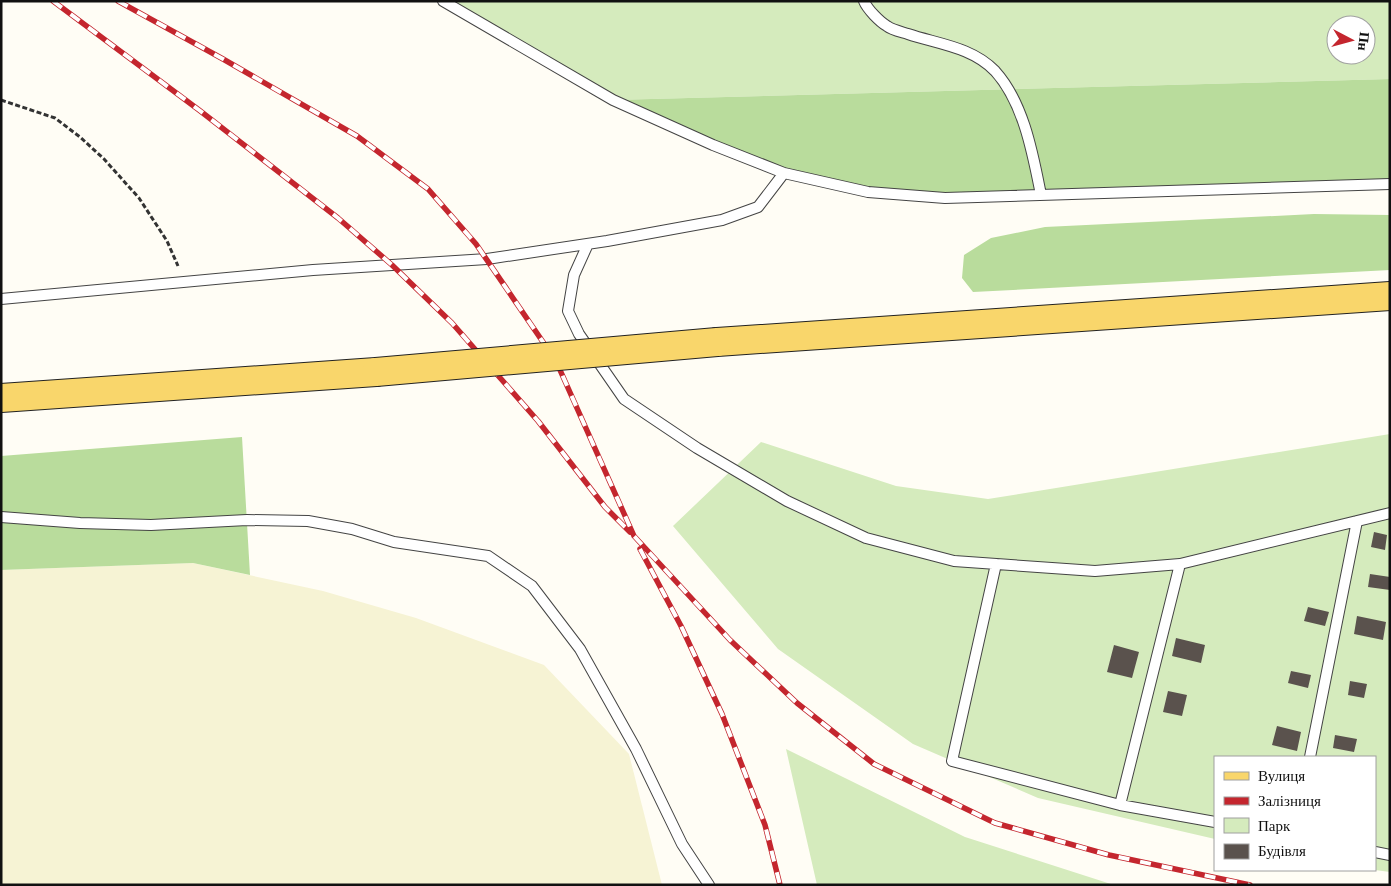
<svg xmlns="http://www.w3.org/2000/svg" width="1391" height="886" viewBox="0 0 1391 886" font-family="'Times New Roman',serif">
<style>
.farmland{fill:#f6f3d4}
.green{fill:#d5ebbd;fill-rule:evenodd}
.forest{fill:#b9dc9c}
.building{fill:#5a524d}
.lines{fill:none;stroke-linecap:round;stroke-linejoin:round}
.service-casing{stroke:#444;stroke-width:12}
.primary-casing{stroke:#222;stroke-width:30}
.path{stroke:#333;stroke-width:3;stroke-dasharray:5 2.5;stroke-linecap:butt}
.service{stroke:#fff;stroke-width:10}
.primary{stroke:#f9d66b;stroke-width:28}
.rail-casing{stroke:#c4262e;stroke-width:5.5}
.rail{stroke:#fff;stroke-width:4;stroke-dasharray:11;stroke-linecap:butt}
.primary-bridge-casing{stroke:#222;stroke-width:30;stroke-linecap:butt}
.primary-bridge{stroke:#f9d66b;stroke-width:28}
</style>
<rect width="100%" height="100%" fill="#fffdf5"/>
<path class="farmland" d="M193,563L323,591L416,618L544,665L629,754L662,885H1V570Z"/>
<path class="green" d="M443,1H1390V79L613,100ZM1336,25H1366V55H1336Z
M1390,434V872L1375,870V757H1215V839L1038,798L913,744L778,649L673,526L761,442L896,486L988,499Z
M786,749L965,837L1114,885H817Z"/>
<path class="forest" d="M1390,79V184L945,198L868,192L784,173L613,100Z
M1314,214L1390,215V270L973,292L962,278L964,255L991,238L1045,227Z
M242,437L250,575L193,563L1,570V456Z"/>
<path class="building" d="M1374,532L1387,535L1385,550L1371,547Z
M1370,574L1390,577V590L1368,587Z
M1308,607L1329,612L1325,626L1304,621Z
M1357,616L1386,622L1383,640L1354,634Z
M1176,638L1205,645L1201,663L1172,656Z
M1114,645L1139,652L1132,678L1107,672Z
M1291,671L1311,675L1308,688L1288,683Z
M1350,681L1367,684L1364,698L1348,695Z
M1168,691L1187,695L1182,716L1163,712Z
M1277,726L1301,732L1297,751L1272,745Z
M1335,735L1357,739L1354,752L1333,748Z"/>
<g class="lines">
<defs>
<path id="service" d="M443,1L613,100L713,145L784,173L868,192L945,198L1390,184
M864,1C867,9 880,22 887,26C892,30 902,32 908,34C938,44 972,47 995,71C1024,103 1033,155 1041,195
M588,244L574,275L568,311L579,334L624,399L697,448L787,501L866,538L954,561L1095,571L1180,564L1390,513
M1,299L313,270L487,259L607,241L722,220L758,207L784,173
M1,517L80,523L151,525L247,520L308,521L352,529L394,542L488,556L532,586L580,649L636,749L682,844L709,885
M996,564L952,761L1120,805L1215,822
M1310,757L1357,521
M1120,805L1180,564
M1375,852L1390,855"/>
<path id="primary" d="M717,342L1390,296
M1,398L376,372"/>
</defs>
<use href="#service" class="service-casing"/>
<use href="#primary" class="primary-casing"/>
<path class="path" d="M1,100L55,118L80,137L104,159L139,198L167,241L178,266"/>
<use href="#service" class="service"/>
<use href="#primary" class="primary"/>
<defs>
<path id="rail" d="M53,1L199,110L338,218L392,265L452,323L538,421L605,507L630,532
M118,1L223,59L357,136L428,189L476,244L556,361L634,536L730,640L797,703L874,764L995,823L1109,855L1250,885
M640,549L681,626L722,714L765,825L780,885"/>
</defs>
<use href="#rail" class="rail-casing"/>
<use href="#rail" class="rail"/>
<defs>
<path id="primary-bridge" d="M376,372L717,342"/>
</defs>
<use href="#primary-bridge" class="primary-bridge-casing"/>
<use href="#primary-bridge" class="primary-bridge"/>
</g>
<rect width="1391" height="886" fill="none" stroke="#111111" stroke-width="5"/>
<rect x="1214" y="756" width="162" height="115" fill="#ffffff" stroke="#a0a0a0"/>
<rect x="1224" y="772" width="25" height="8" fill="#f9d66b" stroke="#a0a0a0"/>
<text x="1258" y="781" font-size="15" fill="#111111">Вулиця</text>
<rect x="1224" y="797" width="25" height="8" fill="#c4262e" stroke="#a0a0a0"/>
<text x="1258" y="806" font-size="15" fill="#111111">Залізниця</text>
<rect x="1224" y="818" width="25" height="15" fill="#d5ebbd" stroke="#a0a0a0"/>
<text x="1258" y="831" font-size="15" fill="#111111">Парк</text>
<rect x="1224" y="844" width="25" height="15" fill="#5a524d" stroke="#a0a0a0"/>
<text x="1258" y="856" font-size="15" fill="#111111">Будівля</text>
<g transform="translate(1351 40) rotate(96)"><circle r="24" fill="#ffffff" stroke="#a0a0a0"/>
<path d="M0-4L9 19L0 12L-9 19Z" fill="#c4262e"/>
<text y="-8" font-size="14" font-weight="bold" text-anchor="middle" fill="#111111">Пн</text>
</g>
</svg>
